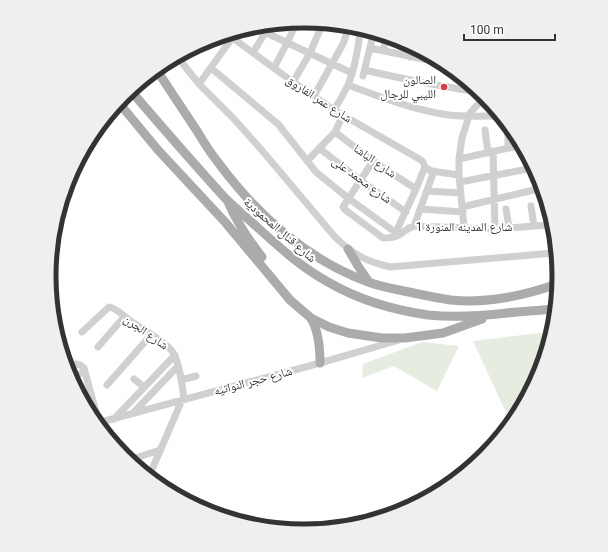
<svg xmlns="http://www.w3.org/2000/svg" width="608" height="552" viewBox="0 0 608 552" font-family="Roboto,'Noto Naskh Arabic',sans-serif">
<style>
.green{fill:#e6ecdf}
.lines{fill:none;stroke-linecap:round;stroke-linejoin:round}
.minor{stroke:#d0d0d0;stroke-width:7}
.major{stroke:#ababab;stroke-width:9}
.poi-dot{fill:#e63946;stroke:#fff;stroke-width:1.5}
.labels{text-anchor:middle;stroke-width:4;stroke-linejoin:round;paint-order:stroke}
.poi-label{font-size:12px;fill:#333;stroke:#fff;text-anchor:end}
.street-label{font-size:12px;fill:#333;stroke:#fff}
.rim{fill:none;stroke:#333;stroke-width:5}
</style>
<rect width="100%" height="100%" fill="#fff"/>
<path class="green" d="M548,332L539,374L509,419L473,341Z
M422,342L459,346L437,391L394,366L362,378L363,364Z"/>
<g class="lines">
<path class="minor" d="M260,30L352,73
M370,48L433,61
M383,51L386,37
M253,53L267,29
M410,57L412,47
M179,59L199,84L235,120L265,154L335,237C354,255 365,261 390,267L554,253
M211,68L278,124L316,172L348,198L399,235
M274,68L287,43L297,22
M365,70C402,79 440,86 478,92
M363,76L373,35
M293,82L310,53L322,25
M199,84L230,41L232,39H234L293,82L334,110L421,160L423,162L425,167L431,171L459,175
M348,85C380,97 414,110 449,115C465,117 482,116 498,116
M314,96L343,44L348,30
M334,110C339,102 344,93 348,85C355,68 358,50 360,32
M485,130L488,153
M335,132L373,161L416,189
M508,133V148
M319,148L360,180L406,212
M493,151L495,229
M459,159L518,146
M307,161L335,132L343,115
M373,161L343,207L344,209L383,238C388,238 392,238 397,236C404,233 406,228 414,226L495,229L549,225
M460,182L533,168
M427,191L461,193
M531,206L534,226
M462,207L542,188
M420,209L463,212
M506,209L509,228
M414,226L434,171
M464,228L459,175V159L462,138L470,113L480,102L481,94
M396,232L416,189L425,167
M82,332L109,307C115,307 126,318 132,322C142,329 166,342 172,351C180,362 182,386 184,399
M98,347L124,317
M68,371L76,364L80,365L84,368L97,416
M71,377L85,372
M134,379L144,387
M181,380L196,376
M107,385L151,335
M134,412L178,366
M114,419L175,355
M101,422L320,363L399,340
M129,460L160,450
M150,474L182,400"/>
<path class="major" d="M158,72C171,92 184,111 197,131C203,141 209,151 217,161C256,214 306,259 368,282C381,287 395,289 409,292C423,295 437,298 451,300C488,304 523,296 557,284
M131,91C162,127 193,163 225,198C235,208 246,217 257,227C279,247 301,267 328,282C359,300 393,310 428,315C455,318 481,316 507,313C522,311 537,311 552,309
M119,103L158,150L225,222L290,300L311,318L329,327L348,333L382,338H405L443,333L482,319
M228,202C237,223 248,239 262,257
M348,249L358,266L369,282
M310,317C319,330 320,348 320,363"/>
</g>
<circle class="poi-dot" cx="444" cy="87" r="4"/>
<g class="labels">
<g class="poi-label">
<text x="436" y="84">الصالون<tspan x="436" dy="14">الليبي للرجال</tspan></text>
</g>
<g class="street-label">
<text transform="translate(319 99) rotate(33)" y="4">شارع عمر الفاروق</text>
<text transform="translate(375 161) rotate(35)" y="4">شارع الباشا</text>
<text transform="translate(362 180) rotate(36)" y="4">شارع محمد على</text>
<text x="464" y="231">شارع المدينه المنورة 1</text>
<text transform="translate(280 230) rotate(41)" y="4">شارع قنال المحمودية</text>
<text transform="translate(146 332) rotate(35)" y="4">شارع الجرن</text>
<text transform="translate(253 381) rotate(-15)" y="4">شارع حجر النواتيه</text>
</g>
</g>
<path d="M0 0H608V552H0ZM56 276a248 248 0 1 1 496 0a248 248 0 1 1-496 0Z" fill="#efefef" fill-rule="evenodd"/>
<path class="rim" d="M56 276a248 248 0 1 1 496 0a248 248 0 1 1-496 0Z"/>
<path d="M464 34v6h91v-6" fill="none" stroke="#333333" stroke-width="2"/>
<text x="470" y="34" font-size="12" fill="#333333" stroke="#ffffff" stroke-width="3" paint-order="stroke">100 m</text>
</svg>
